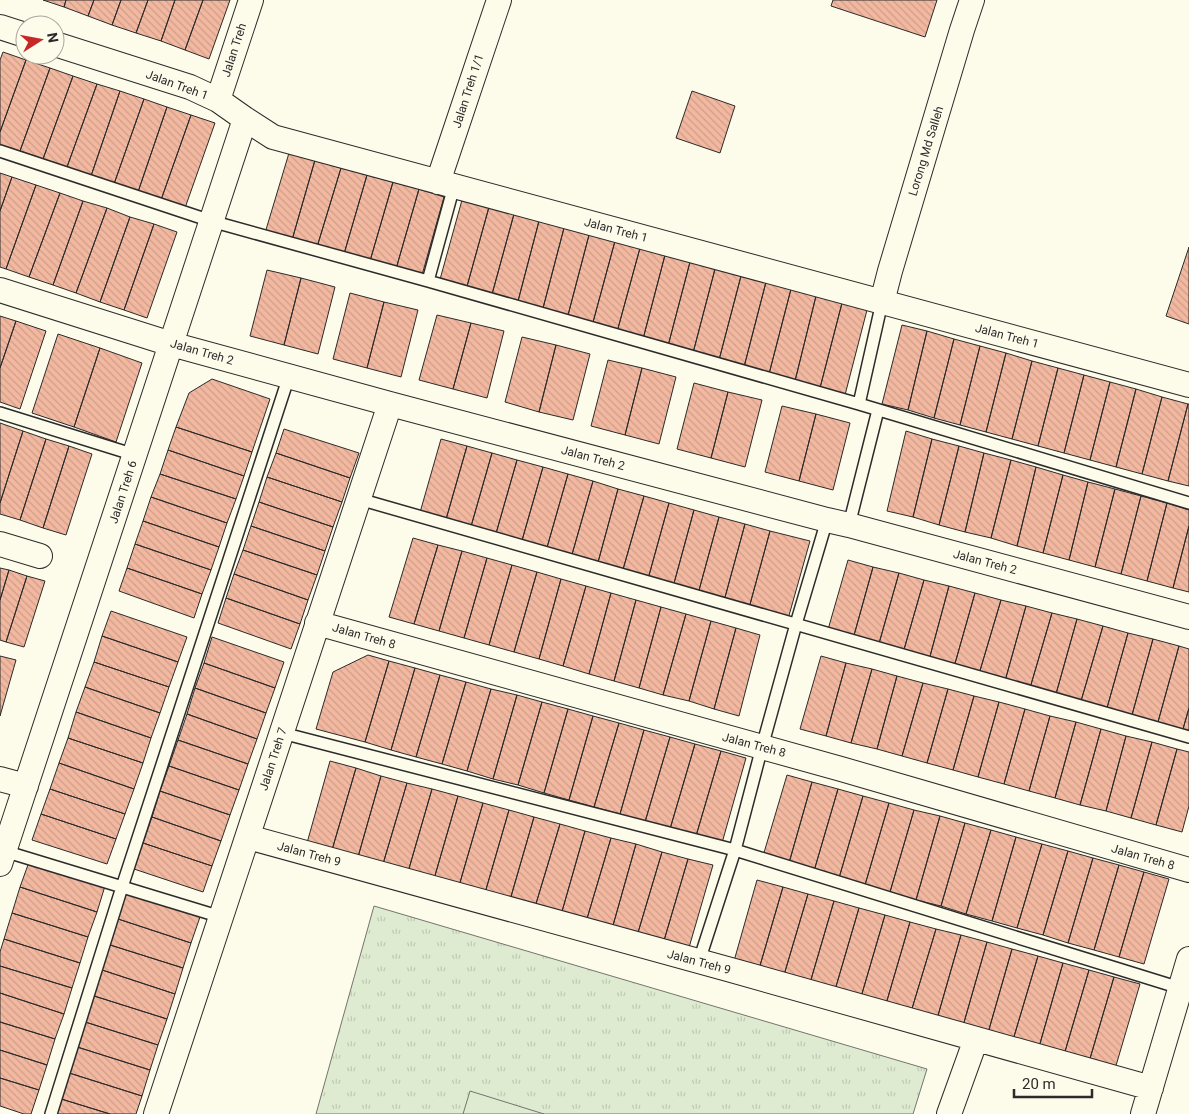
<svg xmlns="http://www.w3.org/2000/svg" width="1189" height="1114" viewBox="0 0 1189 1114" font-family="Roboto,sans-serif">
<style>
.park{fill:url(#park-tufts);stroke:#74746e}
.garden{fill:#deebd1;stroke:#74746e}
.building{fill:url(#building-back-hatch);stroke:#2b2b2b}
.lines{fill:none;stroke-linecap:round;stroke-linejoin:round}
.lane-casing{stroke:#2b2b2b;stroke-width:14}
.street-casing{stroke:#2b2b2b;stroke-width:26}
.lane{stroke:#fdfbea;stroke-width:11}
.street{stroke:#fdfbea;stroke-width:24}
.labels{text-anchor:middle;stroke-width:4;stroke-linejoin:round;paint-order:stroke}
.street-label{font-size:12px;fill:#2b2b2b;stroke:#fdfbea}
</style>
<defs>
<pattern id="park-tufts" width="24" height="20" patternUnits="userSpaceOnUse" patternTransform="scale(1.25)"><rect width="24" height="20" fill="#deebd1"/><path d="M3 7l-1-3M5 7V3M7 7l1-3M15 17l-1-3M17 17v-4M19 17l1-3" fill="none" stroke="#bfcab4"/></pattern>
<pattern id="building-back-hatch" width="6" height="6" patternUnits="userSpaceOnUse" patternTransform="scale(1.25)"><rect width="6" height="6" fill="#f2b8a0"/><path d="M-1 5l2 2M0 0l6 6M5-1l2 2" fill="none" stroke="#d09e8a"/></pattern>
</defs>
<rect width="100%" height="100%" fill="#fdfbea"/>
<path class="park" d="M374,906L927,1069L913,1114H316Z"/>
<path class="garden" d="M470,1091L544,1114H463Z"/>
<path class="building" d="M43,0H66L64,7Z
M66,0H94L88,16L64,7Z
M94,0H121L112,25L88,16Z
M121,0H148L136,33L112,25Z
M148,0H175L161,41L136,33Z
M175,0H203L185,50L161,41Z
M203,0H230L209,59L185,50Z
M833,0H937L925,37L831,6Z
M3,52L26,60L0,132V60Z
M26,60L50,68L20,151L0,145V132Z
M50,68L73,76L43,159L20,151Z
M73,76L97,84L67,167L43,159Z
M97,84L120,91L91,176L67,167Z
M120,91L144,99L114,184L91,176Z
M692,91L735,106L720,153L676,138Z
M144,99L167,107L138,192L114,184Z
M167,107L191,115L161,200L138,192Z
M191,115L215,123L185,208L161,200Z
M289,153L315,160L292,240L265,233Z
M315,160L341,168L317,247L292,240Z
M341,168L367,175L344,254L317,247Z
M0,173L12,177L0,211Z
M367,175L393,182L370,261L344,254Z
M12,177L36,185L6,269L0,267V211Z
M393,182L419,189L396,269L370,261Z
M36,185L60,193L29,277L6,269Z
M419,189L444,197L422,275L396,269Z
M60,193L83,201L53,285L29,277Z
M462,200L489,207L466,290L439,283Z
M83,201L107,208L76,293L53,285Z
M489,207L514,214L491,298L466,290Z
M107,208L130,217L100,302L76,293Z
M514,214L539,221L517,305L491,298Z
M130,217L154,224L124,310L100,302Z
M539,221L564,228L542,312L517,305Z
M154,224L177,232L147,318L124,310Z
M564,228L589,235L567,319L542,312Z
M589,235L615,241L592,326L567,319Z
M615,241L640,248L617,332L592,326Z
M1189,247V324L1166,316Z
M640,248L665,255L643,339L617,332Z
M665,255L690,262L668,346L643,339Z
M690,262L715,269L693,353L668,346Z
M715,269L741,276L719,360L693,353Z
M267,270L301,278L284,345L250,336Z
M741,276L766,282L744,367L719,360Z
M301,278L335,287L318,354L284,345Z
M766,282L791,289L769,374L744,367Z
M791,289L816,296L795,381L769,374Z
M350,293L384,302L367,368L333,359Z
M816,296L842,303L820,388L795,381Z
M384,302L418,310L401,377L367,368Z
M842,303L867,310L845,395L820,388Z
M437,315L471,323L453,389L419,380Z
M0,316L16,321L0,368Z
M16,321L46,331L20,409L0,402V368Z
M471,323L504,331L487,398L453,389Z
M902,325L927,331L908,410L882,404Z
M927,331L954,339L934,418L908,410Z
M58,334L100,348L74,427L32,413Z
M522,337L556,345L539,412L505,402Z
M954,339L980,346L960,425L934,418Z
M556,345L590,354L573,420L539,412Z
M980,346L1006,353L986,432L960,425Z
M100,348L142,363L116,442L74,427Z
M1006,353L1032,361L1012,439L986,432Z
M608,360L642,368L625,435L591,426Z
M1032,361L1058,368L1038,446L1012,439Z
M642,368L676,377L659,444L625,435Z
M1058,368L1084,375L1064,453L1038,446Z
M1084,375L1110,382L1090,460L1064,453Z
M212,379L270,399L252,452L176,427L189,393Z
M1110,382L1136,389L1116,467L1090,460Z
M694,383L728,392L711,458L677,449Z
M1136,389L1162,397L1142,474L1116,467Z
M728,392L762,400L745,467L711,458Z
M1162,397L1188,404L1168,481L1142,474Z
M1188,404H1189V486L1168,481Z
M782,406L816,414L799,481L765,472Z
M816,414L850,423L833,490L799,481Z
M0,423L23,431L0,503Z
M176,427L252,452L244,476L168,450Z
M284,429L359,453L350,478L276,453Z
M23,431L46,439L20,520L0,514V503Z
M906,431L932,439L913,517L887,511Z
M46,439L69,446L43,528L20,520Z
M441,439L467,446L445,523L419,516Z
M932,439L959,446L939,525L913,517Z
M69,446L92,454L66,535L43,528Z
M467,446L492,453L470,530L445,523Z
M959,446L984,453L965,532L939,525Z
M168,450L244,476L236,499L160,474Z
M276,453L350,478L342,502L267,477Z
M492,453L517,460L495,537L470,530Z
M984,453L1011,460L991,538L965,532Z
M517,460L543,467L521,544L495,537Z
M1011,460L1036,467L1017,546L991,538Z
M543,467L568,474L546,551L521,544Z
M1036,467L1063,475L1043,553L1017,546Z
M160,474L236,499L227,523L151,497Z
M568,474L593,481L571,558L546,551Z
M1063,475L1088,482L1069,560L1043,553Z
M267,477L342,502L333,527L259,502Z
M593,481L618,489L597,566L571,558Z
M1088,482L1115,489L1095,567L1069,560Z
M618,489L644,496L622,573L597,566Z
M1115,489L1141,496L1121,574L1095,567Z
M644,496L669,503L648,579L622,573Z
M1141,496L1167,503L1147,581L1121,574Z
M151,497L227,523L219,547L143,521Z
M259,502L333,527L325,551L251,526Z
M669,503L694,510L673,587L648,579Z
M1167,503L1189,510V526L1173,588L1147,581Z
M694,510L719,517L698,594L673,587Z
M719,517L745,524L724,601L698,594Z
M143,521L219,547L211,570L135,544Z
M745,524L770,531L749,608L724,601Z
M251,526L325,551L317,575L243,550Z
M1189,526V592L1173,588Z
M770,531L810,541L788,619L749,608Z
M413,538L438,545L414,624L389,617Z
M135,544L211,570L202,594L127,568Z
M438,545L462,551L439,631L414,624Z
M243,550L317,575L308,600L234,574Z
M462,551L487,558L464,638L439,631Z
M487,558L512,565L489,645L464,638Z
M848,560L873,567L853,639L827,633Z
M512,565L537,572L514,652L489,645Z
M873,567L899,573L878,647L853,639Z
M0,568L9,570L0,600Z
M127,568L202,594L194,618L119,591Z
M9,570L27,576L6,642L0,640V600Z
M537,572L561,579L539,659L514,652Z
M899,573L924,580L903,653L878,647Z
M234,574L308,600L300,624L226,598Z
M27,576L45,581L24,647L6,642Z
M561,579L586,586L563,666L539,659Z
M924,580L949,586L929,660L903,653Z
M586,586L611,593L589,674L563,666Z
M949,586L975,593L954,667L929,660Z
M611,593L636,600L614,681L589,674Z
M975,593L1001,600L979,674L954,667Z
M226,598L300,624L291,649L218,623Z
M636,600L661,607L639,688L614,681Z
M1001,600L1026,606L1005,681L979,674Z
M1026,606L1052,613L1030,688L1005,681Z
M661,607L686,614L663,695L639,688Z
M111,611L187,637L178,662L102,636Z
M1052,613L1077,619L1056,694L1030,688Z
M686,614L711,621L689,701L663,695Z
M1077,619L1103,626L1081,701L1056,694Z
M711,621L736,628L714,709L689,701Z
M1103,626L1128,633L1107,708L1081,701Z
M736,628L760,635L739,716L714,709Z
M1128,633L1153,639L1132,715L1107,708Z
M102,636L178,662L169,687L94,662Z
M212,637L284,662L275,688L204,663Z
M1153,639L1179,646L1158,722L1132,715Z
M1179,646L1189,649V708L1183,729L1158,722Z
M368,655L389,661L365,742L316,729L333,672Z
M0,656L16,660L0,716Z
M821,656L846,663L826,736L800,729Z
M389,661L415,668L391,750L365,742Z
M94,662L169,687L160,713L85,687Z
M204,663L275,688L266,713L195,688Z
M846,663L872,669L851,743L826,736Z
M415,668L440,675L416,757L391,750Z
M872,669L897,676L877,749L851,743Z
M440,675L466,682L442,764L416,757Z
M897,676L923,683L902,756L877,749Z
M466,682L491,689L467,771L442,764Z
M923,683L948,689L927,763L902,756Z
M85,687L160,713L151,738L76,712Z
M195,688L266,713L257,739L187,714Z
M491,689L517,695L493,779L467,771Z
M948,689L974,696L953,770L927,763Z
M517,695L542,702L518,785L493,779Z
M974,696L999,702L978,777L953,770Z
M542,702L568,709L544,793L518,785Z
M999,702L1025,709L1004,784L978,777Z
M1189,708V730L1183,729Z
M568,709L593,716L569,800L544,793Z
M1025,709L1050,716L1029,791L1004,784Z
M76,712L151,738L143,763L68,738Z
M187,714L257,739L248,764L178,740Z
M593,716L619,723L594,807L569,800Z
M1050,716L1076,722L1055,798L1029,791Z
M1076,722L1101,729L1080,805L1055,798Z
M619,723L644,730L620,814L594,807Z
M1101,729L1126,736L1106,811L1080,805Z
M644,730L670,737L645,822L620,814Z
M1126,736L1152,742L1131,818L1106,811Z
M670,737L695,744L670,829L645,822Z
M68,738L143,763L134,789L59,763Z
M178,740L248,764L239,790L169,766Z
M1152,742L1177,749L1156,825L1131,818Z
M695,744L721,751L696,836L670,829Z
M1177,749L1189,752V806L1182,832L1156,825Z
M721,751L746,758L722,843L696,836Z
M330,761L356,768L332,850L307,843Z
M59,763L134,789L125,814L50,789Z
M169,766L239,790L230,815L160,791Z
M356,768L381,776L358,857L332,850Z
M787,775L812,782L789,863L763,856Z
M381,776L407,783L383,864L358,857Z
M812,782L838,789L814,871L789,863Z
M407,783L432,789L408,872L383,864Z
M50,789L125,814L116,839L41,814Z
M432,789L458,796L434,879L408,872Z
M838,789L863,796L839,878L814,871Z
M160,791L230,815L221,841L152,817Z
M458,796L483,803L459,886L434,879Z
M863,796L889,803L865,885L839,878Z
M483,803L509,810L485,893L459,886Z
M889,803L914,810L890,892L865,885Z
M509,810L534,817L510,900L485,893Z
M914,810L940,816L916,900L890,892Z
M41,814L116,839L107,864L32,840Z
M940,816L965,823L941,906L916,900Z
M152,817L221,841L212,866L143,843Z
M534,817L560,824L535,907L510,900Z
M965,823L991,830L966,914L941,906Z
M560,824L585,831L561,915L535,907Z
M991,830L1016,837L992,921L966,914Z
M585,831L611,838L586,922L561,915Z
M1016,837L1042,844L1017,928L992,921Z
M611,838L636,844L612,929L586,922Z
M143,843L212,866L203,892L134,869Z
M636,844L662,852L637,936L612,929Z
M1042,844L1068,851L1043,935L1017,928Z
M1068,851L1093,858L1068,943L1043,935Z
M662,852L688,859L663,944L637,936Z
M1093,858L1119,865L1094,950L1068,943Z
M688,859L713,865L688,951L663,944Z
M29,862L105,886L97,912L20,887Z
M1119,865L1144,872L1119,957L1094,950Z
M1144,872L1169,879L1144,964L1119,957Z
M757,880L783,887L759,969L734,961Z
M20,887L97,912L88,937L12,913Z
M783,887L808,894L784,975L759,969Z
M123,893L200,917L191,943L115,918Z
M808,894L834,901L810,983L784,975Z
M834,901L859,908L835,990L810,983Z
M859,908L885,915L861,997L835,990Z
M12,913L88,937L80,963L4,939Z
M885,915L910,922L886,1004L861,997Z
M115,918L191,943L183,968L107,944Z
M910,922L936,929L911,1012L886,1004Z
M936,929L961,935L937,1019L911,1012Z
M961,935L987,942L963,1026L937,1019Z
M4,939L80,963L72,988L0,966V952Z
M987,942L1012,949L988,1033L963,1026Z
M107,944L183,968L175,994L99,969Z
M1012,949L1038,956L1013,1040L988,1033Z
M1038,956L1063,963L1039,1047L1013,1040Z
M1063,963L1089,970L1064,1055L1039,1047Z
M0,966L72,988L64,1014L0,993Z
M99,969L175,994L167,1019L91,995Z
M1089,970L1114,977L1089,1062L1064,1055Z
M1114,977L1140,984L1115,1069L1089,1062Z
M0,993L64,1014L55,1039L0,1022Z
M91,995L167,1019L158,1045L82,1021Z
M82,1021L158,1045L150,1070L74,1046Z
M0,1022L55,1039L47,1065L0,1050Z
M74,1046L150,1070L142,1096L66,1072Z
M0,1050L47,1065L39,1090L0,1078Z
M66,1072L142,1096L136,1114H110L58,1098Z
M0,1078L39,1090L31,1114H24L0,1106Z
M58,1098L110,1114H53Z"/>
<g class="lines">
<defs>
<path id="lane" d="M0,151L211,221L428,281L859,404L1189,503
M428,281L454,186
M859,404L882,302
M0,413L135,455
M359,499L1189,737
M849,525L878,410
M282,733L735,850L1180,988
M4,851L221,917
M699,961L735,850L762,747L796,624L827,520
M51,1114L122,887L289,376"/>
<path id="street" d="M0,27L25,35
M55,44L190,87L218,100L245,119L273,137L1189,385
M218,100L251,0
M438,182L499,0
M0,290L171,344L390,404L827,520L849,525L1189,617
M882,302L890,271L962,30L972,0
M0,544L40,556
M317,623L841,769L1189,870
M0,779L26,786
M248,837L731,970L1151,1088
M0,864L245,119
M156,1114L390,404
M949,1114L976,1039
M1143,1114L1189,959"/>
</defs>
<use href="#lane" class="lane-casing"/>
<use href="#street" class="street-casing"/>
<use href="#lane" class="lane"/>
<use href="#street" class="street"/>
</g>
<g class="labels">
<g class="street-label">
<text transform="translate(234 50) rotate(-72)" y="4">Jalan Treh</text>
<text transform="translate(177 85) rotate(20)" y="4">Jalan Treh 1</text>
<text transform="translate(468 91) rotate(-72)" y="4">Jalan Treh 1/1</text>
<text transform="translate(926 151) rotate(-73)" y="4">Lorong Md Salleh</text>
<text transform="translate(616 230) rotate(15)" y="4">Jalan Treh 1</text>
<text transform="translate(1007 336) rotate(15)" y="4">Jalan Treh 1</text>
<text transform="translate(202 352) rotate(16)" y="4">Jalan Treh 2</text>
<text transform="translate(593 458) rotate(15)" y="4">Jalan Treh 2</text>
<text transform="translate(123 492) rotate(-72)" y="4">Jalan Treh 6</text>
<text transform="translate(985 562) rotate(15)" y="4">Jalan Treh 2</text>
<text transform="translate(364 636) rotate(16)" y="4">Jalan Treh 8</text>
<text transform="translate(754 745) rotate(15)" y="4">Jalan Treh 8</text>
<text transform="translate(273 759) rotate(-72)" y="4">Jalan Treh 7</text>
<text transform="translate(309 854) rotate(15)" y="4">Jalan Treh 9</text>
<text transform="translate(1143 857) rotate(16)" y="4">Jalan Treh 8</text>
<text transform="translate(699 962) rotate(15)" y="4">Jalan Treh 9</text>
</g>
</g>
<g transform="translate(40 40) rotate(79)"><circle r="24" fill="#fdfbea" stroke="#a9a89e"/>
<path d="M0-4L9 19L0 12L-9 19Z" fill="#c62828"/>
<text y="-8" font-size="14" font-weight="bold" text-anchor="middle" fill="#2b2b2b">N</text>
</g>
<path d="M1014 1089v8h78v-8" fill="none" stroke="#2b2b2b" stroke-width="2.5"/>
<text x="1022" y="1089" font-size="15" fill="#2b2b2b" stroke="#fdfbea" stroke-width="4" paint-order="stroke">20 m</text>
</svg>
